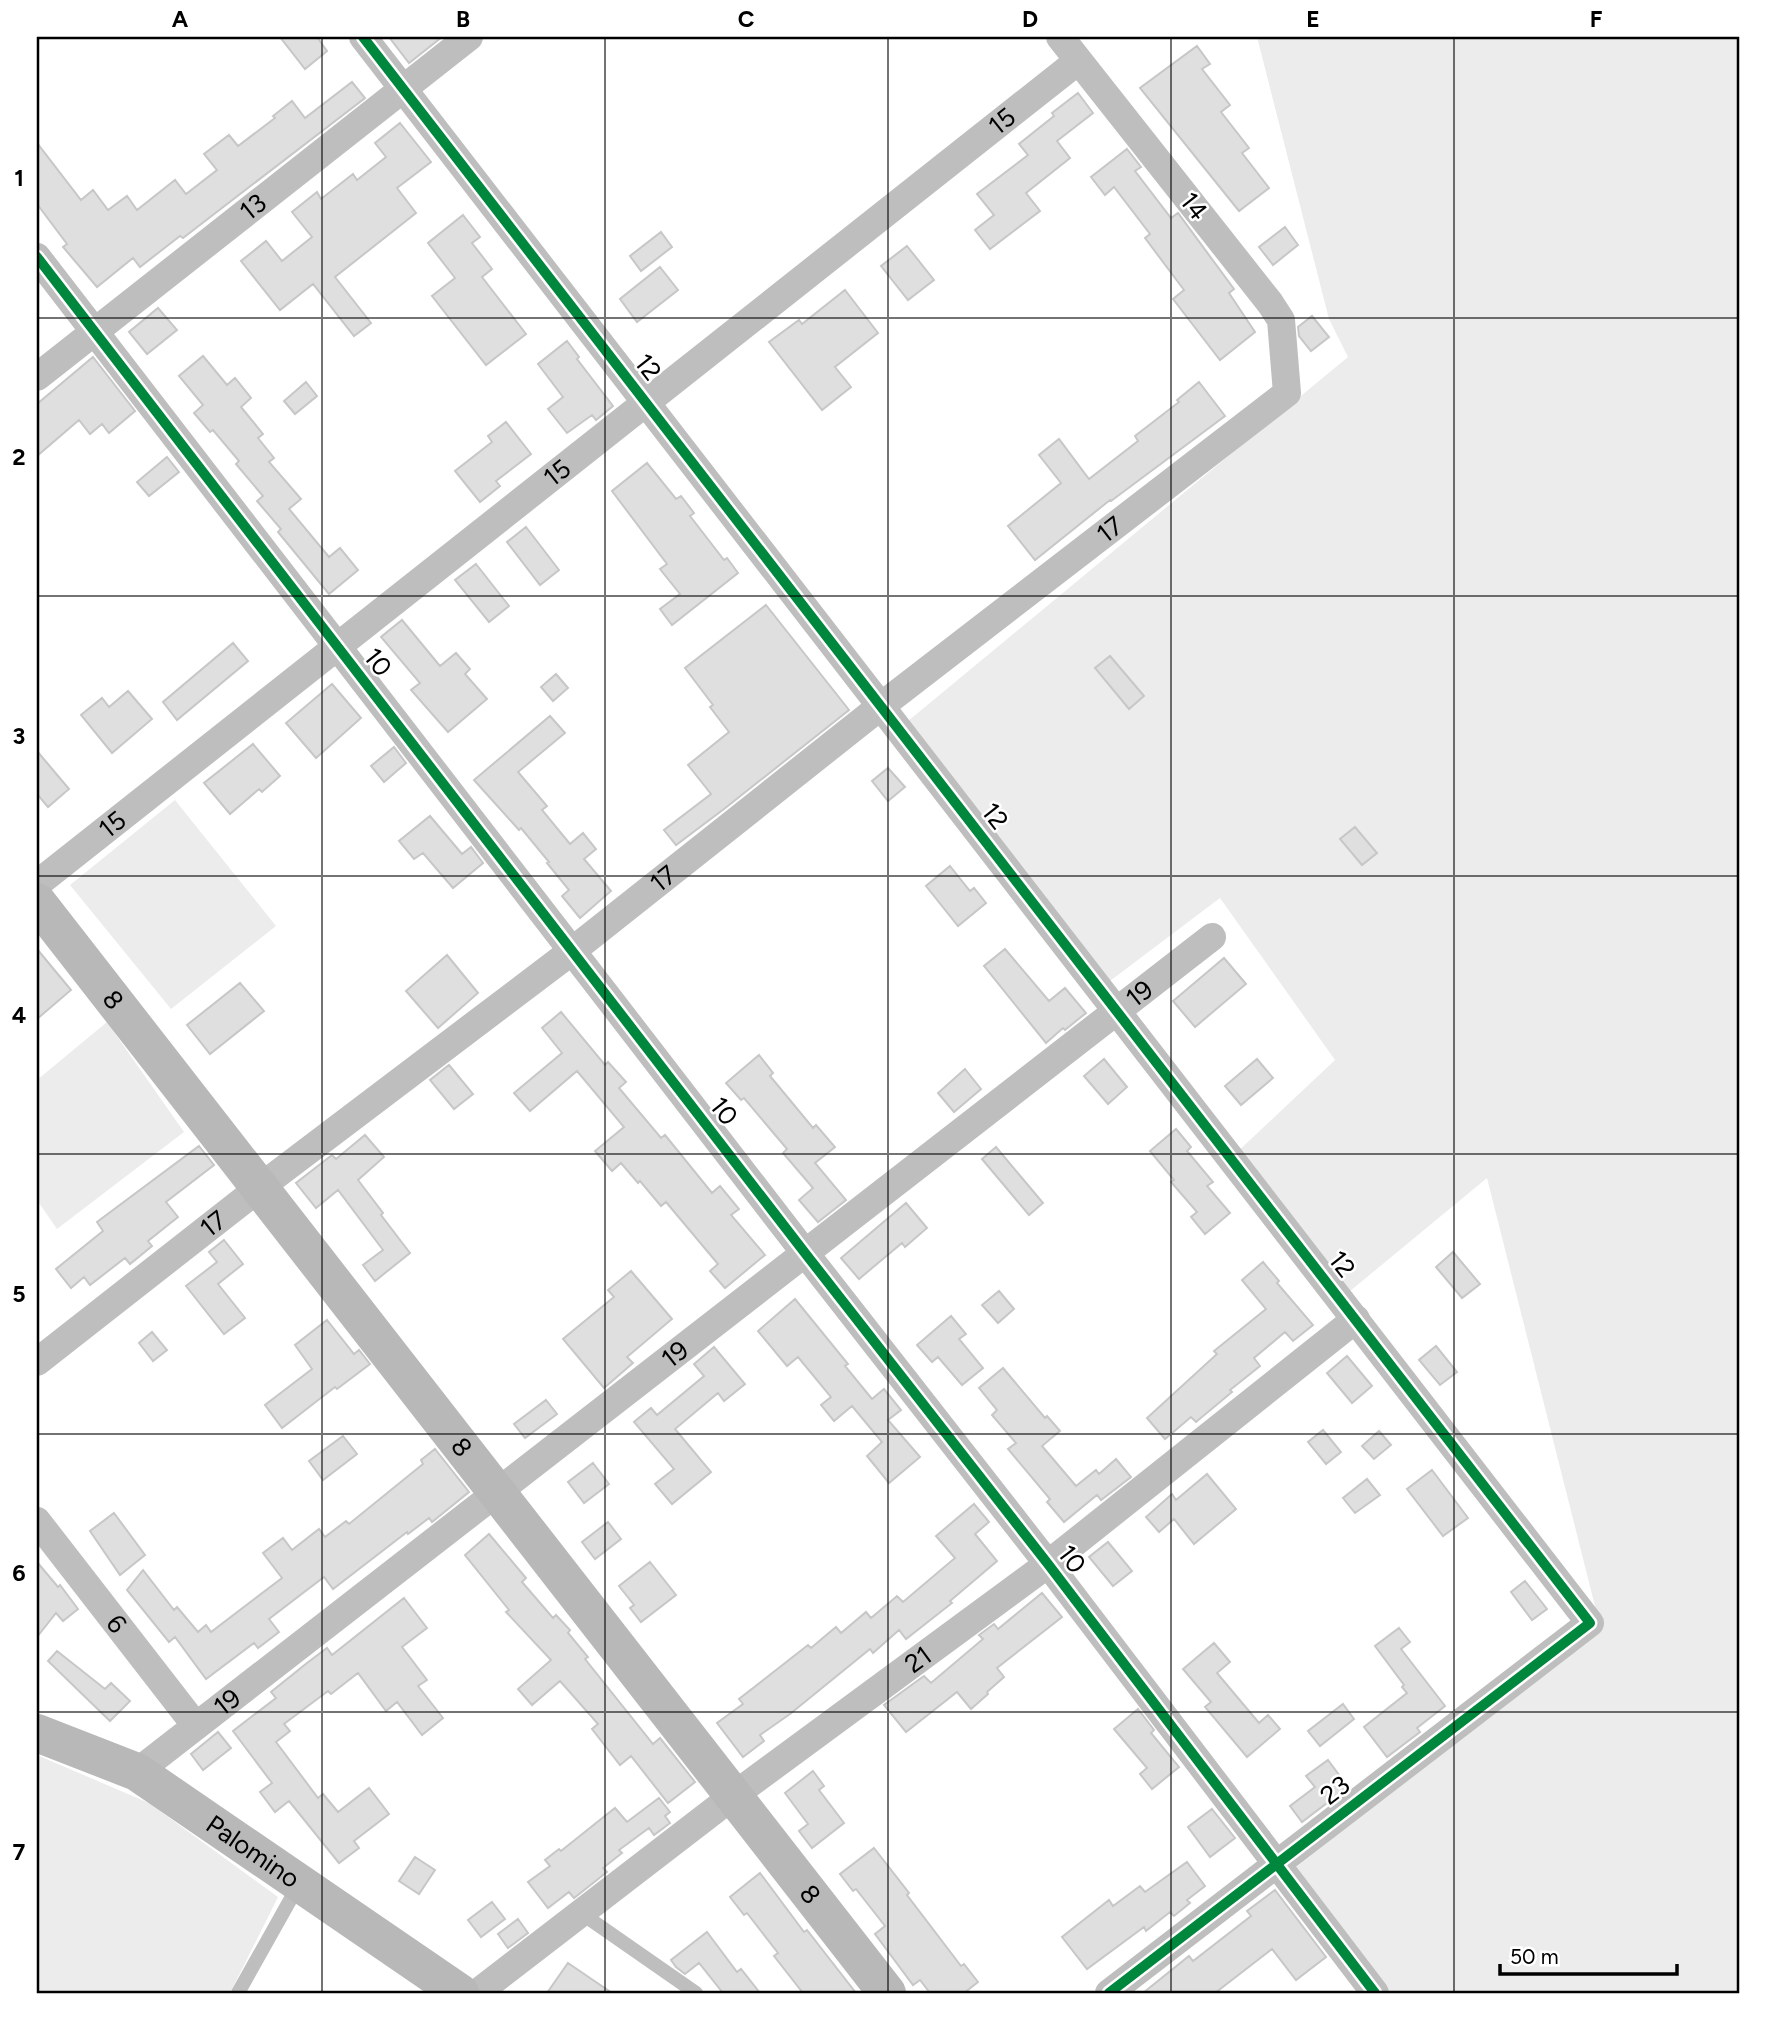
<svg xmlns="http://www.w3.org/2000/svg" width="1776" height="2030" viewBox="0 0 1776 2030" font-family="Figtree,sans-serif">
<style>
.green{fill:#ececec}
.building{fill:#dfdfdf;stroke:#c7c7c7;stroke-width:2}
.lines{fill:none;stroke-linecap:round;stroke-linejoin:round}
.lane{stroke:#bebebe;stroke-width:14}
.street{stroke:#bebebe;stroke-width:28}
.secondary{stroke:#b8b8b8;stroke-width:38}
.cycleway-casing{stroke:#fff;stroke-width:15}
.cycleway{stroke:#00873e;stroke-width:10}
.grid{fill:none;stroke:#000;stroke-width:2;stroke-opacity:0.55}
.labels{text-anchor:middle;stroke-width:5;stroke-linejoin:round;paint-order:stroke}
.street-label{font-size:26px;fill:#000;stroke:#fff}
.neatline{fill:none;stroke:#000;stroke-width:2.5}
.grid-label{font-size:23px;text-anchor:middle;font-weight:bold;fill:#000}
</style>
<rect width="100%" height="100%" fill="#fff"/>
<path class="green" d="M1257,37H1739V1993H1380L1289,1873L1600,1626L1487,1178L1344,1296L1233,1156L1335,1060L1220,898L1098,990L896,731L1348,357L1329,319Z
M175,800L276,926L171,1009L70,885Z
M107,1022L184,1132L57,1229L37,1200V1080Z
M37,1755L149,1803L278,1897L230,1993H37Z"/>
<path class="building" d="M280,37H317L327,51L305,69Z
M389,37H442L409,63Z
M1197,46L1210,64L1202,69L1230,105L1221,112L1249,148L1242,153L1269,188L1239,211L1140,88Z
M352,82L365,98L183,238L180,236L140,267L133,258L97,287L63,247L67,244L37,204V143L81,200L93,190L108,210L127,196L137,210L175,180L186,194L217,170L204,154L229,135L238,146L275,118L273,116L292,101L305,118Z
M1078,93L1093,113L1057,141L1070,158L1026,193L1040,211L990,249L975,230L994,215L977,194L1028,155L1019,144L1054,116L1052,113Z
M400,123L431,162L397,188L416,213L335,277L371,323L354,336L313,284L280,310L241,261L266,241L282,261L312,237L292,212L317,192L321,199L353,174L357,180L386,157L375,143Z
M1127,149L1141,167L1135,171L1171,218L1178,213L1234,289L1229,293L1255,332L1220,360L1173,299L1184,290L1145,238L1150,234L1114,187L1105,195L1091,177Z
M463,215L480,237L472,243L492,269L482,277L526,334L486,365L432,296L455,278L428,243Z
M1285,227L1298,245L1273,265L1259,247Z
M661,232L672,247L641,271L630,256Z
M907,246L934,280L908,300L881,266Z
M660,267L678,290L637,322L620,299Z
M845,290L878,333L835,367L851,387L822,410L769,342L799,320L802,324Z
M158,308L177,330L147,354L129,332Z
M1312,316L1329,337L1311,351L1299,336L1298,327Z
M567,341L579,357L577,359L613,406L596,420L592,415L567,433L548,409L563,397L538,364Z
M203,356L227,385L235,378L251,398L241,407L263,434L258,438L274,458L269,462L301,499L289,509L329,557L340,548L358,570L329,594L278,532L281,529L257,501L263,496L236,464L239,461L213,430L210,432L194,413L203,405L179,376Z
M93,357L135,411L109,433L102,424L90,434L79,420L37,456V404Z
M306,382L317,396L295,414L284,401Z
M1199,382L1225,416L1111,501L1110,500L1035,560L1008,526L1061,483L1039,455L1059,439L1089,479L1138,441L1135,436L1179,402L1177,400Z
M506,422L531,454L496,481L500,486L480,502L455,471L492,442L488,436Z
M167,457L179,472L149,496L137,482Z
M647,463L676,499L681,496L694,513L690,516L724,560L727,558L738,573L672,625L660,609L680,594L660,569L667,564L612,491Z
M526,527L559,570L540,585L507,542Z
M476,564L509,606L489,622L455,580Z
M766,605L849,710L724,809L676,845L664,830L711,794L688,765L729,732L710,707L713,705L685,668Z
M402,620L440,666L456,653L470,669L465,674L487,699L448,732L411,690L420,683L381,637Z
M233,643L248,661L177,720L163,702Z
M1110,656L1144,696L1129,709L1095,668Z
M556,674L568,688L553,701L541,687Z
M332,684L361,718L316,758L286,723Z
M128,691L152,719L112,753L81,715L102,698L109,707Z
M550,716L565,733L518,772L547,806L542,810L570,844L583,833L596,849L584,859L611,891L580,918L562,896L569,890L547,863L549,862L521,828L519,830L474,780Z
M253,744L280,776L262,792L259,789L230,814L204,783Z
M394,747L406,763L384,782L371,766Z
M37,751L69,789L48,807L37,794Z
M888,768L905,787L888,801L872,781Z
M430,816L462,854L471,847L483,863L453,888L423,853L414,859L399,841Z
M1355,827L1377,853L1362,865L1340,839Z
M950,866L970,891L974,888L986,903L958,926L926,886Z
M37,949L71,990L37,1019Z
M1005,949L1049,1001L1065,988L1086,1013L1065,1030L1063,1028L1046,1043L984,966Z
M447,955L478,993L438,1028L406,991Z
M1224,958L1246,984L1195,1027L1173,1001Z
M240,983L264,1011L210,1054L187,1025Z
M561,1012L605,1065L608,1062L626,1082L619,1088L661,1138L665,1135L712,1193L720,1186L739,1209L731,1215L765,1255L725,1288L710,1271L718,1264L666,1202L661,1206L640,1181L638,1183L621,1163L612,1171L595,1151L624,1127L577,1071L530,1111L514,1093L562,1053L542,1028Z
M759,1055L773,1073L770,1076L813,1128L816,1125L835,1147L815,1163L846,1200L818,1222L799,1200L813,1188L783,1153L787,1149L744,1098L741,1100L726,1083Z
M1104,1059L1127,1087L1108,1104L1084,1076Z
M1257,1059L1273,1078L1241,1105L1225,1086Z
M449,1065L473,1094L454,1109L430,1080Z
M965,1069L981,1089L954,1112L938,1093Z
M1176,1129L1191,1147L1187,1151L1213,1182L1207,1186L1230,1213L1205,1234L1191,1217L1197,1212L1171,1182L1174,1180L1150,1151Z
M365,1135L384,1157L358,1180L383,1213L381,1215L410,1253L375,1281L363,1265L383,1250L338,1190L316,1208L296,1183L332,1155L336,1159Z
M199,1146L214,1165L166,1202L178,1217L148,1241L152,1246L130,1264L125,1258L90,1285L84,1277L71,1288L56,1269L103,1231L97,1222Z
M996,1147L1043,1203L1029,1215L982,1159Z
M906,1203L927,1228L905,1247L902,1243L859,1279L841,1258Z
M224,1240L243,1264L218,1284L245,1318L224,1334L186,1286L217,1262L209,1252Z
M1453,1252L1480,1284L1462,1298L1436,1267Z
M1263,1262L1279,1281L1277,1283L1313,1325L1293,1341L1285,1332L1254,1358L1260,1366L1230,1390L1232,1392L1196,1422L1191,1417L1165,1439L1147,1418L1217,1354L1214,1351L1266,1309L1242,1280Z
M631,1271L672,1319L627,1357L633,1363L604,1388L563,1339L614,1297L608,1290Z
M999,1291L1014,1309L998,1323L982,1305Z
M795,1299L848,1364L845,1366L872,1399L884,1389L901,1410L888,1420L920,1457L889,1483L867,1456L882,1442L852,1406L834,1421L821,1405L831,1397L798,1357L787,1366L758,1331Z
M951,1316L966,1334L959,1339L983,1368L962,1385L938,1357L932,1362L917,1345Z
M327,1320L354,1354L359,1350L370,1364L337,1389L335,1387L282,1428L265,1405L312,1369L295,1345Z
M152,1332L167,1350L153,1361L139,1343Z
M1436,1346L1457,1372L1440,1385L1419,1360Z
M714,1347L745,1384L724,1401L718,1393L675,1429L711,1472L672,1504L655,1484L674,1469L634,1422L651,1408L657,1415L704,1376L694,1364Z
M1347,1356L1372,1386L1352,1403L1327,1373Z
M1003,1368L1045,1418L1047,1416L1060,1431L1042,1446L1076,1486L1096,1470L1099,1474L1116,1459L1131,1477L1101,1500L1097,1495L1064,1522L1047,1502L1050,1499L1008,1449L1016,1443L992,1415L997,1410L979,1388Z
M546,1400L557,1414L525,1438L514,1424Z
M1323,1430L1341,1452L1326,1464L1308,1442Z
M1379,1431L1391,1445L1374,1459L1362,1446Z
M343,1436L357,1454L323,1480L309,1461Z
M435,1449L469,1492L432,1522L429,1518L408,1534L407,1532L333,1589L324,1577L269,1619L279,1632L258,1648L254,1643L206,1679L175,1637L169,1642L127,1590L143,1570L174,1610L177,1607L198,1632L206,1625L211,1632L282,1578L263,1553L283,1538L292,1550L319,1529L325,1537L346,1521L349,1524L423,1464L421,1460Z
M593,1463L609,1484L584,1503L568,1482Z
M1432,1470L1468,1518L1443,1536L1407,1489Z
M1207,1474L1236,1509L1194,1544L1174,1519L1159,1532L1146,1517L1172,1494L1176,1500Z
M1367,1479L1380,1495L1355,1513L1343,1498Z
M974,1504L989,1522L975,1534L997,1561L950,1601L952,1603L906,1639L899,1630L873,1653L870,1649L790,1714L760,1735L764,1741L743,1757L717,1723L743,1704L739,1699L808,1645L811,1648L836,1627L841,1633L866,1612L871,1618L897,1596L903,1602L955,1558L936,1536Z
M114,1513L145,1555L120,1575L90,1531Z
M608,1522L621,1539L595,1559L582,1542Z
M489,1534L526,1578L522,1582L553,1618L556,1615L570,1630L568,1633L588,1657L585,1659L653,1744L660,1738L695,1782L668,1803L631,1756L620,1765L592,1729L598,1724L560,1681L532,1705L518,1689L551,1660L506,1612L509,1610L465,1555Z
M1108,1542L1132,1571L1113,1586L1089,1557Z
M37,1562L58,1587L60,1585L78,1609L63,1621L56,1613L37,1637Z
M650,1562L676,1595L641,1622L630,1608L634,1605L619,1586Z
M1525,1581L1547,1609L1532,1620L1511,1592Z
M1042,1593L1062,1617L997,1668L1004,1677L987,1692L988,1694L971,1709L957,1692L906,1732L884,1705L924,1676L931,1683L983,1639L979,1635L994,1624L998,1629Z
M404,1598L427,1628L402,1647L427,1680L418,1686L443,1718L422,1735L397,1702L386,1711L358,1673L331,1694L328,1691L284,1724L290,1731L276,1742L318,1798L323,1794L338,1812L369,1788L389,1814L354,1841L359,1848L339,1863L289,1801L275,1812L260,1792L272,1783L233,1731L276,1698L271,1692L307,1663L327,1648L332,1655Z
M1399,1628L1410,1642L1401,1649L1445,1706L1417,1728L1420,1732L1387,1757L1364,1727L1407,1693L1402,1687L1404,1685L1375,1646Z
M1214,1643L1230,1662L1217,1673L1259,1723L1268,1715L1280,1729L1247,1757L1205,1707L1211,1702L1183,1669Z
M57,1651L105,1689L111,1683L130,1701L110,1721L48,1661Z
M1343,1704L1354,1719L1320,1746L1308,1731Z
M1138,1709L1154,1730L1151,1733L1179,1767L1152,1789L1140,1774L1147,1768L1114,1729Z
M218,1732L231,1748L203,1770L191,1754Z
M1328,1760L1348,1787L1302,1822L1290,1806L1315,1787L1306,1776Z
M813,1771L824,1786L819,1790L844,1823L812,1848L799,1831L808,1824L785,1793Z
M659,1798L670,1812L665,1816L670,1823L654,1835L649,1828L619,1850L622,1853L603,1868L607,1872L574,1898L569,1892L548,1908L528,1882L550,1866L545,1860L559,1849L561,1851L615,1808L627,1822Z
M1212,1809L1235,1838L1210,1857L1188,1827Z
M874,1848L909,1893L907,1895L961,1966L964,1964L978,1982L964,1993H930L920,1980L913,1985L875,1934L885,1926L856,1889L853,1891L840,1874Z
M415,1857L435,1870L419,1894L399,1881Z
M1187,1862L1205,1886L1187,1900L1190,1903L1174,1916L1170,1912L1146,1931L1144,1927L1087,1969L1062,1937L1109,1900L1113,1906L1140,1886L1145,1892Z
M760,1873L804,1932L807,1930L856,1993H803L774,1956L778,1953L747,1913L744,1915L730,1897Z
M1275,1890L1326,1957L1296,1980L1272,1949L1215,1993H1143L1189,1956L1193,1961L1251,1916L1247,1911Z
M492,1902L505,1919L481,1937L468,1920Z
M518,1919L528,1933L508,1948L498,1934Z
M707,1932L737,1972L741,1969L760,1993H723L699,1963L685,1974L676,1967L671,1960Z
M568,1963L612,1993H547Z"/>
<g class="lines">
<path class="lane" d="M581,1913L696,1993
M238,1993L298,1886"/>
<g class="street">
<path d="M363,37L1590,1623L1109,1993"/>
<path d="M37,257L805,1253L1048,1564L1375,1993"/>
<path id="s1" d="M37,377L469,37"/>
<path id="s2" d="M37,884L1078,61"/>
<path id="s3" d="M37,1362L259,1188L572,951L881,706L1287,393L1281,320L1270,303L1060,37"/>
<path id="s4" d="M37,1521L196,1726"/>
<path id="s5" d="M137,1772L1212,937"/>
<path id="s6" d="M477,1993L733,1796L1048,1564L1356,1319"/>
</g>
<g class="secondary">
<path id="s7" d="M37,902L887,1993"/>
<path id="s8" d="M37,1733L137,1772L460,1993"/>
</g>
<defs>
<path id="cycleway" d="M363,37L1590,1623L1109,1993
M37,257L805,1253L1048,1564L1375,1993"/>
</defs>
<use href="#cycleway" class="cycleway-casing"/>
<use href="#cycleway" class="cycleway"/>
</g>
<path class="grid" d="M322,37V1993M605,37V1993M888,37V1993M1171,37V1993M1454,37V1993M37,318H1739M37,596H1739M37,876H1739M37,1154H1739M37,1434H1739M37,1712H1739"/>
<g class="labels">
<g class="street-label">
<text dy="9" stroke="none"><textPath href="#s2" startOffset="1230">15</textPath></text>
<text transform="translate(1194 206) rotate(52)" y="9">14</text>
<text dy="9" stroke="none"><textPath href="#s1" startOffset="275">13</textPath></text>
<text transform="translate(648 367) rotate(52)" y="9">12</text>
<text dy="9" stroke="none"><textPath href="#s2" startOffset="663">15</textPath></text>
<text dy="9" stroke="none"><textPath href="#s3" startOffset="1358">17</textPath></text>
<text transform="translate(378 662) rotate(52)" y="9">10</text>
<text transform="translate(995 816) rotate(52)" y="9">12</text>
<text dy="9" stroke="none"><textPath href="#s2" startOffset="96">15</textPath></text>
<text dy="9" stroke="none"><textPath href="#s3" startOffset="791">17</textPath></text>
<text dy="9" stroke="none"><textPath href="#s5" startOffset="1269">19</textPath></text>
<text dy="9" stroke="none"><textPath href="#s7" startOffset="124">8</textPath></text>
<text transform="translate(724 1111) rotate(52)" y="9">10</text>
<text dy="9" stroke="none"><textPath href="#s3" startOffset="224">17</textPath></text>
<text transform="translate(1342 1264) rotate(52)" y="9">12</text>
<text dy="9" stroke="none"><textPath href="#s5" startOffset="681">19</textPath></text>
<text dy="9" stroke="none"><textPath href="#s7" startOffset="691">8</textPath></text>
<text transform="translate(1072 1559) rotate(53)" y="9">10</text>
<text dy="9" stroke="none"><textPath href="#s4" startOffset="130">6</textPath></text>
<text dy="9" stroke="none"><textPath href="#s6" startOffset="553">21</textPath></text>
<text dy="9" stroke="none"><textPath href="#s5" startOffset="114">19</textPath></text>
<text transform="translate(1335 1790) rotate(-38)" y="9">23</text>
<text dy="9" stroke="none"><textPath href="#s8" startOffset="248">Palomino</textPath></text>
<text dy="9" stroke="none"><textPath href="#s7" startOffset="1258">8</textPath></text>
</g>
</g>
<rect width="1776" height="2030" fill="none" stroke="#ffffff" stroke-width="77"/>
<path d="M1500 1964v10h177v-10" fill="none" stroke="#000000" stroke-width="3.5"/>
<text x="1510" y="1964" font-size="21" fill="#000000" stroke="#ffffff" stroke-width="5" paint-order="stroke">50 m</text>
<rect x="38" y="38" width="1700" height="1954" class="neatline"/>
<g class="grid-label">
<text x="180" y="27">A</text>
<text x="463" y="27">B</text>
<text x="746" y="27">C</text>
<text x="1030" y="27">D</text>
<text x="1313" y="27">E</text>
<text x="1596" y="27">F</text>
<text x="19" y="186">1</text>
<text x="19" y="465">2</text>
<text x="19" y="744">3</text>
<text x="19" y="1023">4</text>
<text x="19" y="1302">5</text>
<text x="19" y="1581">6</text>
<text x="19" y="1860">7</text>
</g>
</svg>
